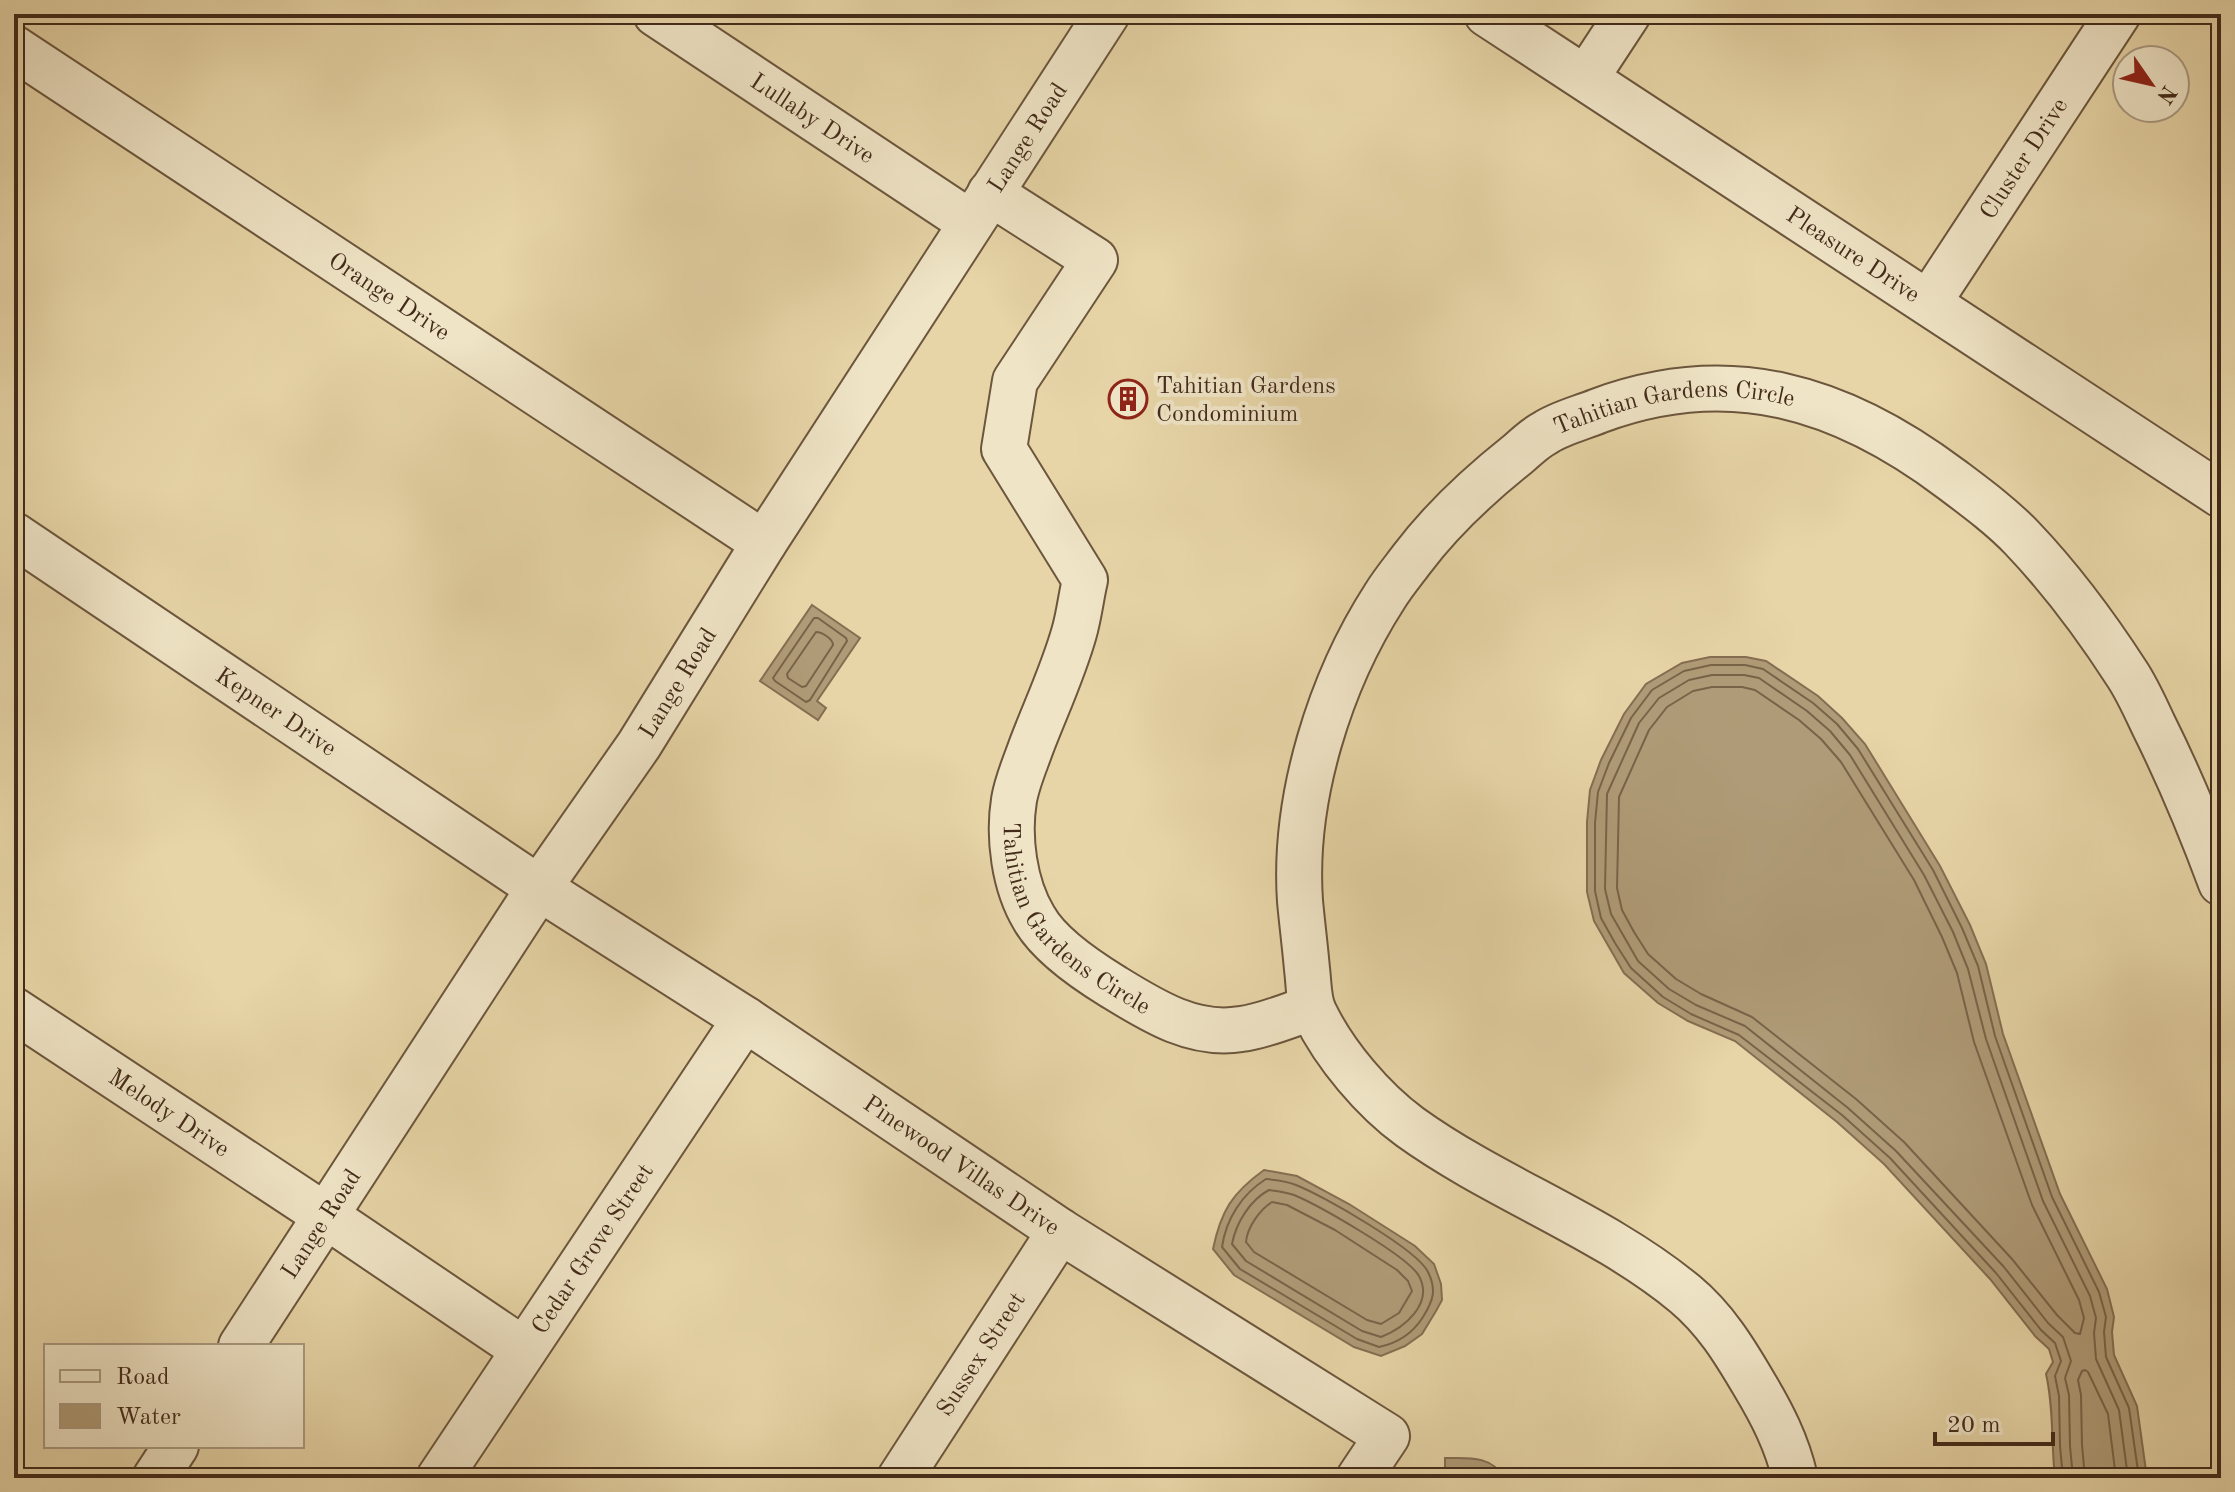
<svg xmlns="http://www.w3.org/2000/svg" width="2235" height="1492" viewBox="0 0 2235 1492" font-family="'Old Standard TT',serif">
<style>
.water{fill:#af9b77;stroke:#846e52;stroke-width:2}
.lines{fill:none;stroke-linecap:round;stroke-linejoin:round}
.shore{stroke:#796348;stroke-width:2}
.minor-casing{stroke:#6c563d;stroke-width:48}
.minor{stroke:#efe4c6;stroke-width:44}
.labels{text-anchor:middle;stroke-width:8;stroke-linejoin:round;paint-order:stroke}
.street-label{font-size:24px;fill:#432b1a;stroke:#efe4c6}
.poi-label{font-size:24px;fill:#432b1a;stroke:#efe4c6;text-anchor:start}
</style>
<rect width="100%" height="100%" fill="#e7d5a7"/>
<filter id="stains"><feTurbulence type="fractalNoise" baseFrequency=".0025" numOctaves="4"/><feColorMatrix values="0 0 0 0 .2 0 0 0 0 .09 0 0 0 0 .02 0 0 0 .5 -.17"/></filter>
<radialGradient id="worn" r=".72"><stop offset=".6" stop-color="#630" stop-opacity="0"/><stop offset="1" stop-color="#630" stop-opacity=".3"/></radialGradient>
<path class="water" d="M812,605L860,638L817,701L826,708L818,720L760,681Z
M1710,657H1746L1766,661L1818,696L1842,718L1865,744L1940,866L1970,925L1986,964L2003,1034L2060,1194L2107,1289L2114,1317L2112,1332L2114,1355L2137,1406L2147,1478H2055C2051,1443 2054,1408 2046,1374L2053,1362L2049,1349L2035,1336L1990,1279L1884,1164L1837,1122L1735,1041L1688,1021L1658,1003L1624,973L1594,921L1587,892V822L1590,790L1601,760L1624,714L1646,684L1682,663Z
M1264,1170L1297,1176L1349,1204L1415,1246L1434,1264L1441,1284L1442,1300L1436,1311L1422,1334L1405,1346L1381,1356L1354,1347L1234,1275L1213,1249C1221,1211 1232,1193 1264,1170Z
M1445,1458C1467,1458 1492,1455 1504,1478H1445Z"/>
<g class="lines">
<path class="shore" d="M814,618H818L846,638L847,641L810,700L806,702L775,681L773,678Z
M816,632C822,632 833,639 833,645L806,686L802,687L788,678L787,674Z
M1712,687H1742L1755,690L1799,720L1821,739L1841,762L1914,880L1942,937L1957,973L1974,1042L2032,1205L2079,1300L2084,1318L2080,1334L2075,1333L2057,1315L2012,1259L1904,1142L1856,1099L1752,1017L1701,994L1676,979L1648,954L1634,932L1622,910L1617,888L1619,797L1649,730L1667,707L1693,691Z
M1266,1179C1276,1180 1287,1181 1296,1185C1322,1195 1418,1250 1428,1272C1437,1290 1433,1301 1423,1317C1413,1333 1398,1343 1379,1347L1357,1339L1240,1269L1222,1247C1226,1219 1242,1194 1266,1179Z
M1269,1190C1277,1191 1286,1192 1294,1195C1318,1205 1408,1256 1419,1276C1434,1304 1404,1328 1381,1337L1362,1331L1246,1261L1232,1244C1236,1223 1250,1200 1269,1190Z
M1272,1202L1287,1205L1335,1230L1397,1270L1408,1281L1412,1291L1399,1313L1381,1324L1367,1320L1254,1252L1246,1242C1247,1228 1260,1209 1272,1202Z
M2063,1478L2060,1446L2059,1396L2055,1376L2061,1361L2055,1343L2041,1330L1996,1273L1890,1158L1842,1115L1739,1035L1691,1014L1663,997L1631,968L1615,943L1601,918L1595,891V823L1598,792L1609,763L1631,718L1652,690L1684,671L1711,665H1745L1763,669L1813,703L1837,724L1858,749L1933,870L1962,928L1978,966L1995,1036L2052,1197L2099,1292L2106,1317L2104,1332L2106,1357L2129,1408L2139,1478
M2073,1478L2070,1446L2069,1395L2065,1378L2071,1361L2063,1337L2048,1323L2004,1267L1896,1151L1848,1108L1745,1026L1696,1005L1669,989L1638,961L1611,914L1605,889L1607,794L1639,723L1659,698L1689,680L1712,675H1744L1759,678L1807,711L1830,731L1850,755L1924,875L1953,932L1968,969L1986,1039L2043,1201L2090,1296L2096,1318L2094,1333L2096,1359L2119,1410L2128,1478
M2085,1478L2082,1445L2081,1395L2078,1380L2082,1371L2085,1370L2088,1372L2108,1414L2116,1478"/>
<defs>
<g id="minor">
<path id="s1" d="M656,14L971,223"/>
<path id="s2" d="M1487,14L2221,495"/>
<path id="s3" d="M14,48L764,543"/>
<path d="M1586,78L1628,14"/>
<path id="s4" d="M990,193L1095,260L1015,381L1004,449L1085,580C1081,597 1079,616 1074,633C1063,672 1045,710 1031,747C1025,764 1017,782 1014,800C1008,837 1014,885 1034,918C1049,945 1086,970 1112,986C1151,1010 1193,1037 1241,1029C1265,1026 1289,1015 1311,1008"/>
<path id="s5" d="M1929,302L2118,14"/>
<path id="s6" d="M14,535L539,888L745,1019L1060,1231L1387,1436L1359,1478"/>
<path id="s7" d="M14,1010L326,1216L524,1350"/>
<path id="s8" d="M241,1346L539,888L639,745L764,543L1107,14"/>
<path d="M155,1478L176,1446"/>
<path id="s9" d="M439,1478L745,1019"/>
<path id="s10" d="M900,1478L1060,1231"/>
<path id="s11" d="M1795,1478C1787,1443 1772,1414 1754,1384C1734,1350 1715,1319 1685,1294C1603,1226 1496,1189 1410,1127C1373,1100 1335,1055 1315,1014C1308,1001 1309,984 1307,969C1305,946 1302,923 1300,901C1293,798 1330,681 1385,596C1393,583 1403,571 1412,559C1442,519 1479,485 1518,454C1526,447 1535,438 1545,433C1560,423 1581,418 1598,411C1730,362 1842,397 1951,479C1975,497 2001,516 2022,538C2061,579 2096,626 2127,674C2137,689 2145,707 2153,724C2179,776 2201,829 2221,883"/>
</g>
</defs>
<use href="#minor" class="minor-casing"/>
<use href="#minor" class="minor"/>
</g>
<defs>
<symbol id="building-ring" viewBox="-11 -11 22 22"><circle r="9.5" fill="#efe4c6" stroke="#8f2418" stroke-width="1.5"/><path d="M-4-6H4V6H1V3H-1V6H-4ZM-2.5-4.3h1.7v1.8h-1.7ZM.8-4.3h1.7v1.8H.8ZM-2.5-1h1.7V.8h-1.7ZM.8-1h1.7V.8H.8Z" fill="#8f2418"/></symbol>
</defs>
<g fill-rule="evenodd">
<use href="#building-ring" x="1106" y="377" width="44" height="44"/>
</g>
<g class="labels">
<g class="street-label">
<text dy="8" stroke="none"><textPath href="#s1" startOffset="188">Lullaby Drive</textPath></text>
<text dy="8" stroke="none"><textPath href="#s8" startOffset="1442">Lange Road</textPath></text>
<text dy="8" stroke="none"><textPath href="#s5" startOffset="172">Cluster Drive</textPath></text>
<text dy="8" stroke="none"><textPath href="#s2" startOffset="438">Pleasure Drive</textPath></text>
<text dy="8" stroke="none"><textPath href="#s3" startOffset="450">Orange Drive</textPath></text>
<text dy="8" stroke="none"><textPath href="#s11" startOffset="1488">Tahitian Gardens Circle</textPath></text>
<text dy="8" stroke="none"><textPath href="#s8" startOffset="794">Lange Road</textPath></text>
<text dy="8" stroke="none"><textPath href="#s6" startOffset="316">Kepner Drive</textPath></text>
<text dy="8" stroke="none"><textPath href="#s4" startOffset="870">Tahitian Gardens Circle</textPath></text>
<text dy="8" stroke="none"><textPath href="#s7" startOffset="186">Melody Drive</textPath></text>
<text dy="8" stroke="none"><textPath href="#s6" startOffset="1138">Pinewood Villas Drive</textPath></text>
<text dy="8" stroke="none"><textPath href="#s8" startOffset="146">Lange Road</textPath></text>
<text dy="8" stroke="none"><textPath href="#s9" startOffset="276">Cedar Grove Street</textPath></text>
<text dy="8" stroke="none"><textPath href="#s10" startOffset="148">Sussex Street</textPath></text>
</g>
<g class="poi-label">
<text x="1156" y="393">Tahitian Gardens<tspan x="1156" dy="28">Condominium</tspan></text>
</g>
</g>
<rect width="2235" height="1492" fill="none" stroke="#e7d5a7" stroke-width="48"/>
<rect x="16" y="16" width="2203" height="1460" fill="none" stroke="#432b1a" stroke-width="4"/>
<rect x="24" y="24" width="2187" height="1444" fill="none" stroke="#432b1a" stroke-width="2"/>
<rect x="44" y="1344" width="260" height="104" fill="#efe4c6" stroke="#aa9a81" stroke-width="2"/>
<rect x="60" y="1370" width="40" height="12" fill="#efe4c6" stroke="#aa9a81" stroke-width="2"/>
<text x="116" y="1384" font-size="24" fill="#432b1a">Road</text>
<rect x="60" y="1404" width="40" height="24" fill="#af9b77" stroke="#aa9a81" stroke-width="2"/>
<text x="116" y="1424" font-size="24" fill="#432b1a">Water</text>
<g transform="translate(2151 84) rotate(124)"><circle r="38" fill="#efe4c6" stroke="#aa9a81" stroke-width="2"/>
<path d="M0-6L14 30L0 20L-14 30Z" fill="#8f2418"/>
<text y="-12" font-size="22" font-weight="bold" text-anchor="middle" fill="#432b1a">N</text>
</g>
<path d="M1935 1432v12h118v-12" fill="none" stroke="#432b1a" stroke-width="4"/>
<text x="1947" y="1432" font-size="24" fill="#432b1a" stroke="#efe4c6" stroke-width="6" paint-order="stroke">20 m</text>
<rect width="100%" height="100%" filter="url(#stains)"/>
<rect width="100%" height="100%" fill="url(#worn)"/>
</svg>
